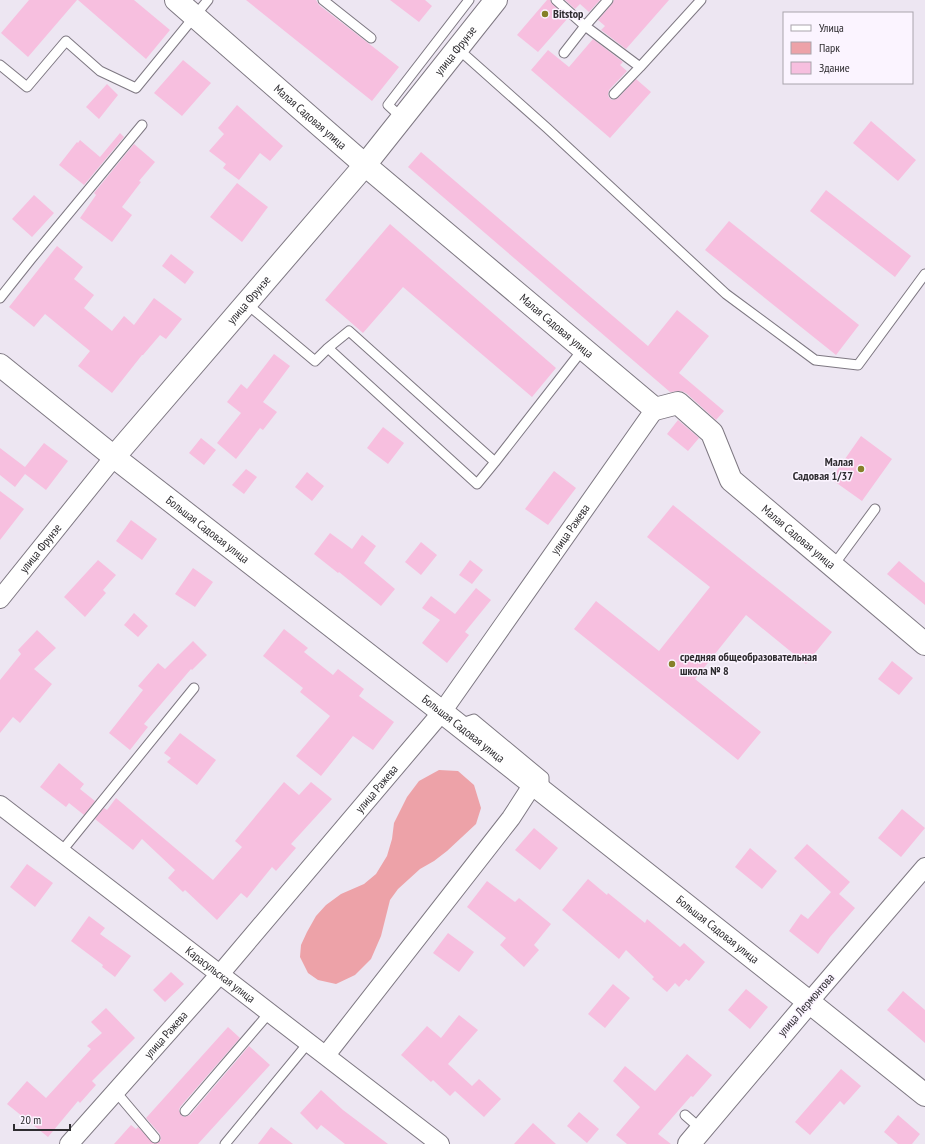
<svg xmlns="http://www.w3.org/2000/svg" width="925" height="1144" viewBox="0 0 925 1144" font-family="'PT Sans Narrow',sans-serif">
<style>
.green{fill:#eda2a8}
.building{fill:#f7bfdf}
.lines{fill:none;stroke-linecap:round;stroke-linejoin:round}
.service-casing{stroke:#7e7882;stroke-width:11}
.minor-casing{stroke:#7e7882;stroke-width:20}
.tertiary-casing{stroke:#7e7882;stroke-width:24}
.secondary-casing{stroke:#7e7882;stroke-width:24}
.service{stroke:#fff;stroke-width:9}
.minor{stroke:#fff;stroke-width:18}
.tertiary{stroke:#fff;stroke-width:22}
.secondary{stroke:#fff;stroke-width:22}
.poi-dot{fill:#858028;stroke:#fbf4ff;stroke-width:1.5}
.labels{text-anchor:middle;stroke-width:3;stroke-linejoin:round;paint-order:stroke}
.poi-label{font-size:12px;font-weight:bold;fill:#2e2c30;stroke:#fbf4ff;text-anchor:start}
.street-label{font-size:12px;fill:#2e2c30;stroke:#fbf4ff}
</style>
<rect width="100%" height="100%" fill="#ede6f2"/>
<path class="green" d="M439,770L458,771L474,785L481,808L476,824L447,851L434,861L420,869L398,889L390,900L381,936L371,959L355,975L336,984L318,980L308,973L300,957L301,945L307,932L316,916L326,905L341,894L364,884L376,874L387,856L392,839L394,823L407,797L419,781Z"/>
<path class="building" d="M29,0H77L28,57L1,33Z
M78,0H134L170,30L146,59Z
M246,0H316L319,5L399,67L372,101Z
M390,0H425L432,6L419,22Z
M547,0H550L552,4L568,18L538,52L517,35Z
M565,0H600L589,12L580,4L575,9Z
M614,0H669L626,49L601,30L605,26L598,20L612,4Z
M593,39L623,62L620,65L627,71L609,90L608,95L610,99L613,100L618,98L636,79L651,92L610,138L531,70L548,50L569,67Z
M183,60L211,83L182,116L154,93Z
M107,84L118,95L99,119L86,107Z
M237,105L283,146L270,161L260,153L239,180L223,168L226,164L209,151L224,134L218,128Z
M871,121L916,160L898,181L853,143Z
M120,133L124,137L84,185L59,165L77,142L78,143L80,140L100,157Z
M134,144L155,162L139,181L141,182L122,207L132,215L112,242L80,218L96,195L94,193Z
M421,152L648,346L677,310L709,336L679,373L724,411L716,420L686,393L681,391L670,392L408,167Z
M237,183L268,207L242,242L210,217Z
M826,190L911,256L895,277L810,211Z
M34,195L54,213L32,237L12,219Z
M729,221L859,325L836,355L705,250Z
M390,224L556,368L532,397L403,287L363,333L325,300Z
M57,246L83,267L74,279L94,295L84,308L112,331L124,316L134,325L154,298L182,319L166,339L160,335L143,355H142L112,393L78,366L90,351L45,314L34,327L9,307Z
M171,254L194,272L185,284L162,266Z
M274,354L290,366L263,402L277,412L263,430L260,428L236,459L217,443L241,413L227,402L241,384L247,389Z
M678,420L699,438L688,451L667,434Z
M383,427L404,443L388,464L367,448Z
M861,436L892,459L862,501L831,479Z
M201,438L216,450L204,465L189,453Z
M44,443L68,461L46,490L25,474L15,487L0,475V448L25,467Z
M246,469L257,477L244,494L232,485Z
M554,471L576,488L548,525L525,509Z
M307,472L324,486L312,501L295,487Z
M0,491L24,509L0,540Z
M673,505L832,632L806,664L746,615L695,679L761,732L738,760L574,629L596,601L659,651L710,587L647,537Z
M131,520L157,539L142,560L116,541Z
M330,533L352,549L362,535L376,546L364,563L395,589L381,606L339,572L338,573L314,554Z
M421,542L437,555L421,575L405,562Z
M98,560L116,575L103,590L106,593L85,617L64,597Z
M470,560L483,570L472,584L459,575Z
M899,561L925,583V605L887,574Z
M193,568L213,582L195,607L175,594Z
M476,588L491,600L465,632L469,635L447,663L422,643L440,620L422,608L431,596L455,614Z
M134,613L148,626L138,637L124,625Z
M284,629L308,648L304,652L333,675L338,669L364,689L359,696L394,722L373,750L353,736L321,776L296,756L330,716L300,692L303,688L263,656Z
M37,630L56,648L34,669L52,684L20,723L13,717L0,733V680L21,654L18,650Z
M193,641L207,655L192,670L191,669L144,724L148,727L130,750L109,733L143,690L138,686L158,663L165,669Z
M892,661L913,678L899,695L878,679Z
M180,733L216,760L197,785L167,762L171,758L164,753Z
M59,763L84,784L80,789L95,801L84,815L69,803L66,807L40,787Z
M284,782L299,795L311,782L332,799L291,844L296,848L276,871L272,867L247,898L241,893L217,920L185,890L183,892L168,878L175,870L142,839L133,850L95,819L104,808L107,810L116,798L213,880L242,847L235,841Z
M902,809L925,828L901,857L878,838Z
M534,828L558,848L540,870L515,850Z
M807,844L850,882L839,894L855,908L830,937L818,954L789,931L801,914L808,919L831,892L794,858Z
M750,848L777,871L762,889L735,867Z
M27,864L53,883L35,907L10,887Z
M588,879L607,895L608,893L645,923L647,919L680,947L684,943L705,962L689,981L686,979L679,987L675,983L667,992L652,979L654,977L626,950L619,959L562,910Z
M487,881L515,902L519,898L551,924L534,945L539,950L524,967L500,945L506,938L467,907Z
M89,916L105,928L100,934L131,956L115,977L102,967L103,965L71,941Z
M448,933L474,952L459,972L433,953Z
M171,972L184,984L165,1002L153,990Z
M613,984L630,998L605,1028L588,1014Z
M746,989L768,1007L750,1029L728,1010Z
M903,991L925,1010V1043L887,1010Z
M106,1008L135,1038L92,1081L96,1085L80,1103L78,1101L48,1137L7,1104L27,1081L46,1098L91,1049L87,1046L102,1033L91,1022Z
M459,1015L478,1030L448,1064L472,1086L479,1079L501,1099L484,1117L455,1091L450,1096L433,1080L431,1082L401,1055L427,1026L441,1038Z
M228,1027L240,1038L180,1107L179,1110L181,1115L184,1117L190,1115L249,1046L270,1065L198,1144H114L131,1125L136,1129L138,1127L153,1143L159,1142L161,1140L160,1134L146,1118Z
M687,1054L712,1075L693,1097L691,1096L658,1134L671,1144H627L616,1135L640,1107L613,1081L625,1066L655,1091Z
M841,1069L861,1086L844,1105L840,1101L810,1135L795,1122Z
M321,1090L343,1110L388,1144H345L321,1125L317,1130L300,1113Z
M579,1112L599,1129L587,1143L567,1126Z
M898,1115L920,1134L912,1144H898L884,1132Z
M533,1123L556,1144H514Z
M271,1127L293,1144H258Z"/>
<g class="lines">
<defs>
<path id="service" d="M323,0L371,38
M556,0L585,26L564,53
M608,0L585,26L640,67L701,0
M457,48L547,128L726,294L815,360L858,365L925,274
M0,65L27,87L66,41L100,71L136,88L208,0
M614,94L640,67
M402,118L388,105L469,0
M0,298L31,259L142,125
M247,304L315,361L328,348L349,331L495,462L477,484L328,348
M495,462L583,349
M833,566L875,509
M459,724L474,719L544,777V791
M61,852L194,688
M116,1092L155,1138
M185,1111L270,1012
M685,1115L701,1129
M225,1144L309,1042"/>
<g id="minor">
<path id="s1" d="M0,599L114,457"/>
<path id="s2" d="M0,805L440,1144"/>
<path d="M809,1002L925,867"/>
<path d="M326,1055L511,818L533,784"/>
<path id="s3" d="M69,1144L220,974L442,712L655,409"/>
</g>
<g id="tertiary">
<path id="s4" d="M176,0L365,165L655,409L678,403L712,433L731,480L925,644"/>
<path id="s5" d="M0,365L114,457L442,712L809,1002"/>
<path id="s6" d="M114,457L365,165L496,0"/>
</g>
<path id="secondary" d="M689,1144L809,1002L925,1095"/>
</defs>
<use href="#service" class="service-casing"/>
<use href="#minor" class="minor-casing"/>
<use href="#tertiary" class="tertiary-casing"/>
<use href="#secondary" class="secondary-casing"/>
<use href="#service" class="service"/>
<use href="#minor" class="minor"/>
<use href="#tertiary" class="tertiary"/>
<use href="#secondary" class="secondary"/>
</g>
<g class="poi-dot">
<circle cx="545" cy="14" r="4"/>
<circle cx="861" cy="469" r="4"/>
<circle cx="672" cy="664" r="4"/>
</g>
<g class="labels">
<g class="poi-label">
<text x="553" y="18">Bitstop</text>
<text x="853" y="466" text-anchor="end">Малая<tspan x="853" dy="14">Садовая 1/37</tspan></text>
<text x="680" y="661">средняя общеобразовательная<tspan x="680" dy="14">школа № 8</tspan></text>
</g>
<g class="street-label">
<text dy="4" stroke="none"><textPath href="#s6" startOffset="531">улица Фрунзе</textPath></text>
<text dy="4" stroke="none"><textPath href="#s4" startOffset="178">Малая Садовая улица</textPath></text>
<text dy="4" stroke="none"><textPath href="#s6" startOffset="207">улица Фрунзе</textPath></text>
<text dy="4" stroke="none"><textPath href="#s4" startOffset="501">Малая Садовая улица</textPath></text>
<text dy="4" stroke="none"><textPath href="#s3" startOffset="794">улица Ражева</textPath></text>
<text dy="4" stroke="none"><textPath href="#s5" startOffset="265">Большая Садовая улица</textPath></text>
<text dy="4" stroke="none"><textPath href="#s4" startOffset="838">Малая Садовая улица</textPath></text>
<text dy="4" stroke="none"><textPath href="#s1" startOffset="65">улица Фрунзе</textPath></text>
<text dy="4" stroke="none"><textPath href="#s5" startOffset="589">Большая Садовая улица</textPath></text>
<text dy="4" stroke="none"><textPath href="#s3" startOffset="470">улица Ражева</textPath></text>
<text dy="4" stroke="none"><textPath href="#s5" startOffset="913">Большая Садовая улица</textPath></text>
<text dy="4" stroke="none"><textPath href="#s2" startOffset="278">Карасульская улица</textPath></text>
<text transform="translate(806 1005) rotate(-49)" y="4">улица Лермонтова</text>
<text dy="4" stroke="none"><textPath href="#s3" startOffset="146">улица Ражева</textPath></text>
</g>
</g>
<rect x="783" y="12" width="130" height="72" fill="#fbf4ff" stroke="#a9a4ac"/>
<rect x="791" y="25" width="20" height="6" fill="#ffffff" stroke="#a9a4ac"/>
<text x="819" y="32" font-size="12" fill="#2e2c30">Улица</text>
<rect x="791" y="42" width="20" height="12" fill="#eda2a8" stroke="#a9a4ac"/>
<text x="819" y="52" font-size="12" fill="#2e2c30">Парк</text>
<rect x="791" y="62" width="20" height="12" fill="#f7bfdf" stroke="#a9a4ac"/>
<text x="819" y="72" font-size="12" fill="#2e2c30">Здание</text>
<path d="M14 1124v6h56v-6" fill="none" stroke="#2e2c30" stroke-width="2"/>
<text x="20" y="1124" font-size="12" fill="#2e2c30" stroke="#fbf4ff" stroke-width="3" paint-order="stroke">20 m</text>
</svg>
